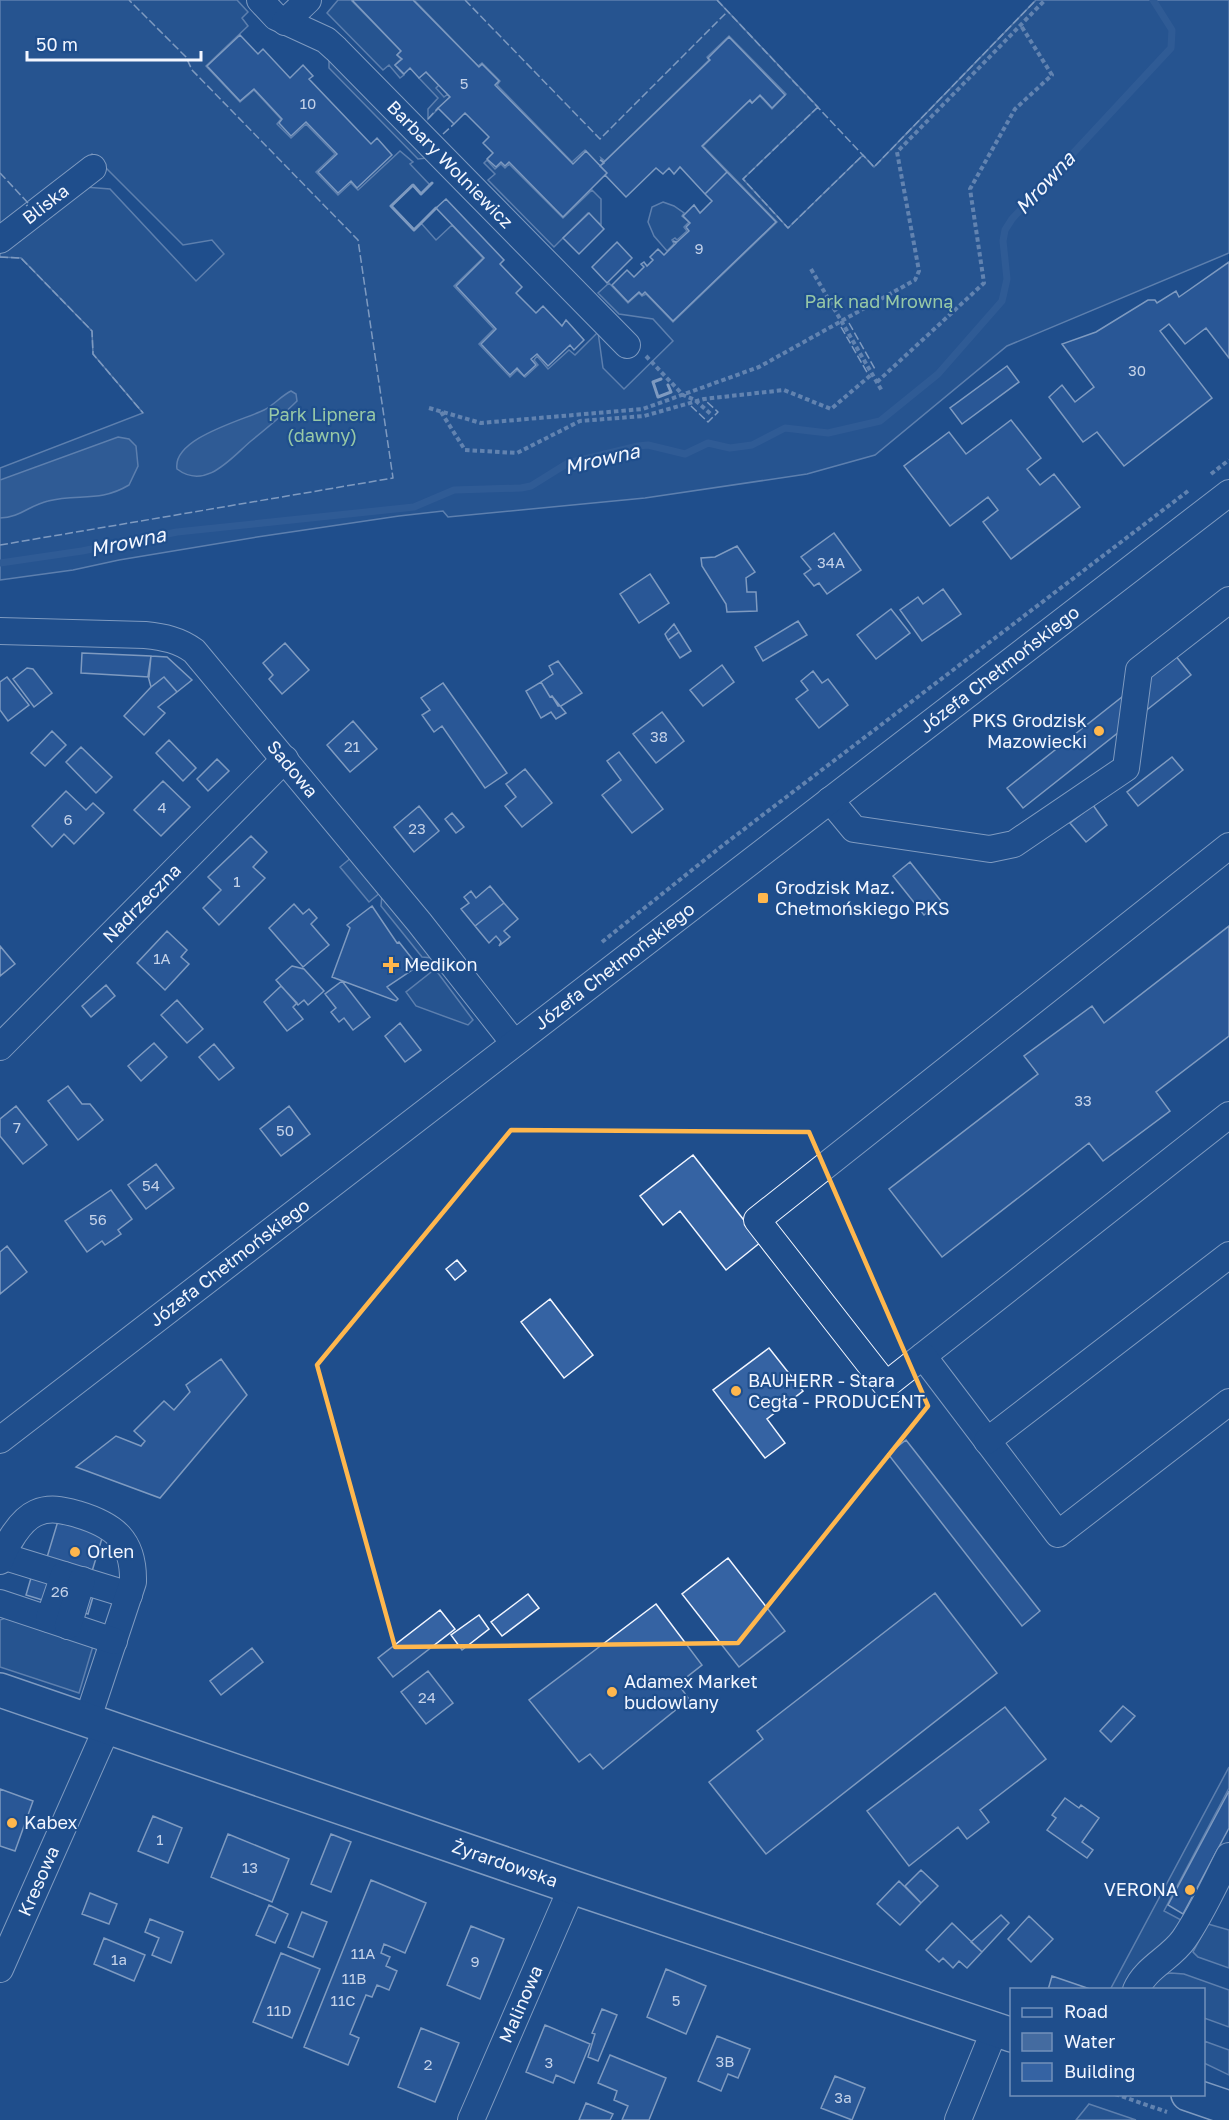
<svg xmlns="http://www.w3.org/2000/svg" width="1229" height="2120" viewBox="0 0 1229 2120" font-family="'Golos Text',sans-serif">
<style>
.built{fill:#305b95;stroke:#a8bbd7;stroke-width:1.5}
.water{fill:#446ba0;stroke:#a8bbd7;stroke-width:1.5}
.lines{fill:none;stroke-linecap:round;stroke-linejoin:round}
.stream{stroke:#446ba0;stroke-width:7}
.building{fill:#3563a3;stroke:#f2f6ff;stroke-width:1.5}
.minor-casing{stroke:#f2f6ff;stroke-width:28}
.major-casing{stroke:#f2f6ff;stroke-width:36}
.path{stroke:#b3c4dc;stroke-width:4;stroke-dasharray:4.5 3;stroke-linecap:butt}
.minor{stroke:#1f4e8c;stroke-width:26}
.major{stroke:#1f4e8c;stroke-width:33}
.fence{stroke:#f2f6ff;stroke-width:1.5;stroke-dasharray:8 3;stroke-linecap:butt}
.wall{stroke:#f2f6ff;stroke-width:3}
.marked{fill:none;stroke:#ffb74d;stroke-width:4.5;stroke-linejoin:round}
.poi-dot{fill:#ffb74d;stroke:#1f4e8c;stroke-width:2}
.labels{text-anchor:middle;stroke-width:4.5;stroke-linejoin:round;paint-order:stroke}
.number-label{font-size:15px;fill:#c3d1e8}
.street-label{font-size:18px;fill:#f2f6ff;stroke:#1f4e8c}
.park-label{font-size:18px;fill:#97c8a6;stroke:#1f4e8c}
.poi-label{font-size:18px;fill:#f2f6ff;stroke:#1f4e8c;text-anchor:start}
.water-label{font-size:20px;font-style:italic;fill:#f2f6ff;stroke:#1f4e8c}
</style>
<rect width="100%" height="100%" fill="#1f4e8c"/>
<path class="built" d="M0,0H237L248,12L242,18L248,26L206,66L240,102L254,90L281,119L277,124L291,138L306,124L335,154L316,172L338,195L351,183L358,190L400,151L413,162L410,164L430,185L421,194L412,185L392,206L414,229L421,223L436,240L452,225L483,258L454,286L494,329L479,344L510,377L517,370L525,377L538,365L534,360L537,356L548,369L569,350L575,355L598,332L603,368L624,389L673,341L653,319L619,314L598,293L609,283L628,303L639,293L642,296L646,294L673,322L777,222L703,146L749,101L752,103L760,96L772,109L786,94L729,36L707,57L709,60L605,161L601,158L603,163L600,166L585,150L572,162L497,85L500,81L482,63L478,66L414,0H717L818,107L743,179L788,228L863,155L874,167L1036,0H1229V253L1007,346L875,455L807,474L645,498L448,517L443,511L399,516L257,537L119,560L73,570L0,580V468L143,413L93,354L92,331L21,258L0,257V253L85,187L110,189L196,281L224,254L212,240L183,245L92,154L0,226Z
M338,0H351L401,51L397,55L401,59L395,65L404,75L400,78L389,65L383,70L327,13Z
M329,56L428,158L418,159L329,68Z
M426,72L439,85L436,88L444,97L448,94L450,97L428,119V109L438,98L419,78Z
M487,160L495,169L501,164L505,168L509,164L563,218L592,190L601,199V225L588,213L554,247L488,180L495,174L484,163Z
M663,202L674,206L684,213L682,216L689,222L684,227L687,231L677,240L675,238L672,240L674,244L667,251L654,236L648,222L652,207Z
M352,857L381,892L369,902L340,867Z
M382,894L434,958L422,957L381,906Z
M435,969L473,1020L468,1025L416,1006L406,992Z
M8,1617L93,1646L79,1693L0,1667V1620Z
M1229,1767V1788L1164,1911L1183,1921L1175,1933L1129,1977L1123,1989L1110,1990Z
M1208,1924L1229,1930V1968L1198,1957L1193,1952Z
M1171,1973L1184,1974L1229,1990V2027L1204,2018V1990H1149L1165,1974Z
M1204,2041L1229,2050V2075L1204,2063Z
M1089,2104L1136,2120H1076Z"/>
<path class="water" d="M291,391L296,394L297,401C283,415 267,428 251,441C232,457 206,491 177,469C172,438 244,420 264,410C274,405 281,396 291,391Z
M118,437L129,439L136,446L138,466L129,485C99,503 78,493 48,501C30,505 19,518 0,518V480Z"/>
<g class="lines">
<path class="stream" d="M0,563L82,551L177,532L414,507L454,490L521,488L531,486L568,463L638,446L648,445L685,454L708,443L730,448L752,445L785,428L828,433L880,421L938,374L1002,301L1007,279L1003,241L1005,230L1012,219L1171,48L1172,30L1153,0"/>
</g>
<path class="building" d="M352,0H413L479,67L482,64L499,81L495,85L573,164L586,151L607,173L563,217L509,162L505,166L501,162L496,167L487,159L493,153L483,143L489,137L465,113L454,124L438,108L450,97L426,72L419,78L410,68L404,74L395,65L402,59L397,55L401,51Z
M240,35L258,54L263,49L290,78L303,65L313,76L309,79L371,144L377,138L392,155L357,188L351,181L338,193L318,172L337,154L306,122L291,136L279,123L282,119L254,89L240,101L207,66Z
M729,37L785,95L772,108L760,95L752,103L750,100L702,146L727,172L705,194L680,167L674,174L669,168L663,174L656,168L626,197L605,175L607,173L600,166L604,163L600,160L604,162L710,60L708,58Z
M727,172L776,222L673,321L645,292L642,295L639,292L628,302L612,285L627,270L634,277L644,267L641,264L644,262L647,266L653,260L650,257L658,249L664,255L676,243L673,241L677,242L689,231L686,227L690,223L683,216L694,205L700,213L712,201L705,194Z
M446,199L504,260L500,264L522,287L516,293L536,313L543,306L562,326L566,320L584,340L574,350L570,345L548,366L537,354L531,359L536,365L524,376L517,368L510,375L481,344L496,329L456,286L484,258L436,208Z
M589,213L604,229L579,254L563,238Z
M617,242L632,258L607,283L592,267Z
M1229,262V358L1206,328L1185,344L1169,324L1160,331L1212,398L1124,466L1097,432L1083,442L1049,397L1062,385L1075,402L1094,387L1062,344L1096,332L1148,300H1155L1157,303L1176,291L1179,297Z
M1007,366L1019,382L962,424L950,408Z
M1011,420L1041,458L1027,469L1040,485L1054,474L1080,507L1011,559L983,522L998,510L988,497L950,526L904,466L949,432L966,454Z
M834,533L861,570L827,594L819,583L814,586L804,574L811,569L801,557Z
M737,546L755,572L746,578L747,592H756L757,611L727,612L726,604L702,566L701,558L715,557Z
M650,574L669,603L639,623L620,594Z
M943,589L961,614L922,641L900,610L918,597L923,604Z
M891,609L910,633L876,659L857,635Z
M798,621L807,635L763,661L755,647Z
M674,624L679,632L668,640L665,634Z
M679,632L691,651L680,658L668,640Z
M285,643L309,670L282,694L269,679L273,675L263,663Z
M82,653L151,656L149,677L81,673Z
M1175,655L1191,675L1023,808L1007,788Z
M151,656L167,657L192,680L177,692L164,677L151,687L148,676Z
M558,661L582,693L561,706H558L552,696L550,697L541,682L553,674L549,666Z
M722,665L734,682L703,706L690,690Z
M27,668L33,669L52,693L34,707L13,679Z
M813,671L822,683L828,679L848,705L819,728L796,699L808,690L801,681Z
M7,677L29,705L8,721L0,710V682Z
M164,677L177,692L158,707L165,713L144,735L124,716L151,687Z
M541,682L550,697L552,696L566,713L556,719L551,712L541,718L526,691Z
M443,683L507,773L485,788L442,726L434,732L422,715L430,710L421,698Z
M662,712L684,741L656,763L633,734Z
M353,721L377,749L350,772L327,745Z
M52,731L66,745L45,766L31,753Z
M169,740L196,768L183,781L156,753Z
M81,747L112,777L96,793L66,762Z
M619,752L663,809L632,833L602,795L621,780L607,761Z
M1172,757L1183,770L1138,806L1127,792Z
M217,759L229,771L208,791L197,779Z
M525,769L552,803L522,827L505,806L516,797L506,784Z
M163,781L190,807L161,836L134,810Z
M66,791L86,810L93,803L104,813L74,844L64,834L52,847L32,826Z
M1093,805L1107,825L1086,842L1070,823Z
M419,806L439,831L414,852L394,827Z
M452,813L464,827L456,833L445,819Z
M251,836L267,852L253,867L265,878L219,925L203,908L221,890L208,877Z
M910,862L941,901L924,915L893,876Z
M490,886L504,903L475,926L461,909L469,903L464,897L471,891L476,898Z
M504,903L518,919L504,931L510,937L499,946L501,942L496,936L489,943L475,926Z
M294,904L303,914L309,909L317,918L311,924L329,945L303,967L269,928Z
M372,906L397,943L399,942L418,966L387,987L398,999L396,1001L332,977L350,928L347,925Z
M1229,926V1036L1156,1092L1170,1111L1103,1161L1089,1143L942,1257L889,1189L1038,1074L1024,1056L1092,1006L1104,1023Z
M167,931L187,950L181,957L189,964L165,990L137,963Z
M0,946L15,964L0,976Z
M292,966L304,969L324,991L308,1005L304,1000L298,1005L276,980Z
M342,981L370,1017L353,1030L344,1018L339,1022L331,1012L336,1008L325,994Z
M106,985L115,996L91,1017L82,1006Z
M281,986L297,1003L293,1007L303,1019L287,1031L264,1002Z
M177,1000L203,1029L187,1043L161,1015Z
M400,1023L421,1050L405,1062L385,1036Z
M154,1043L167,1057L141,1081L128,1066Z
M214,1044L234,1068L219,1080L199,1057Z
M68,1086L82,1104H90L103,1120L78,1140L48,1101Z
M16,1106L47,1145L23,1164L0,1136V1119Z
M289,1106L310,1134L281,1156L260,1129Z
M693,1155L761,1242L726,1270L680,1211L663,1225L640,1196Z
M156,1164L174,1188L146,1209L128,1185Z
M111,1190L132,1219L118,1230L121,1234L105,1245L102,1241L87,1252L65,1221Z
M7,1246L27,1272L0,1294V1252Z
M457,1260L466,1271L455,1280L446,1269Z
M550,1299L593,1355L564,1378L521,1322Z
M769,1348L803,1391L767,1419L785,1443L765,1458L713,1390Z
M221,1359L247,1395L160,1498L76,1467L116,1436L141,1446L145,1441L134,1431L164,1401L174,1410L190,1392L186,1385Z
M906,1440L1040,1611L1022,1626L888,1454Z
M58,1521L103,1535L90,1578L45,1564Z
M728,1558L785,1631L739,1667L682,1594Z
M33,1571L95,1590L88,1614L26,1595Z
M935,1593L997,1673L766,1854L709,1782L763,1739L757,1731Z
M528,1594L539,1608L502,1636L491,1622Z
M656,1604L702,1665L678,1684L689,1699L603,1769L590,1754L579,1762L529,1700Z
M440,1610L455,1629L393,1677L378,1658Z
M479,1615L489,1629L462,1650L451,1635Z
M252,1648L263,1662L221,1695L210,1681Z
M428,1671L453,1703L426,1724L401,1692Z
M1123,1706L1135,1716L1111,1742L1100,1731Z
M1005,1707L1046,1759L980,1810L989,1822L967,1839L958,1827L909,1866L867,1811Z
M0,1789L33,1801L15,1851L0,1846Z
M1229,1791V1828L1183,1914L1168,1905Z
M1065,1798L1079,1808L1081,1805L1099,1818L1082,1842L1093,1850L1087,1858L1047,1830L1056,1818L1052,1815Z
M153,1816L182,1828L168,1863L138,1851Z
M228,1834L289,1859L272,1902L211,1877Z
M331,1834L351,1842L331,1892L311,1884Z
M921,1870L938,1886L921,1903L905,1886Z
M371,1880L426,1903L405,1953L384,1944L381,1953L390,1957L386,1966L397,1971L389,1990L377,1985L372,1997L366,1995L350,2034L359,2038L348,2065L304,2047Z
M899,1881L921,1903L900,1925L877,1904Z
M90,1893L117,1904L109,1924L82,1914Z
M269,1905L288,1914L275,1943L256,1935Z
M302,1912L327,1922L313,1957L288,1947Z
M1001,1915L1009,1923L982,1952L971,1942Z
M1029,1916L1053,1939L1031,1962L1008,1939Z
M150,1919L183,1932L171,1963L152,1955L159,1938L145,1932Z
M952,1923L982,1952L967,1968L959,1961L953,1968L943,1958L939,1962L926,1950Z
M471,1926L504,1939L480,1999L447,1985Z
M104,1938L145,1955L134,1981L94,1964Z
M281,1953L320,1969L292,2038L253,2022Z
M666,1969L706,1986L686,2034L647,2017Z
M1052,1976L1093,1990H1048Z
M602,2009L617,2015L598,2061L588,2057L595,2034L592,2033Z
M545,2025L590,2044L574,2083L556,2075L553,2083L526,2072Z
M421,2028L459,2043L435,2102L398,2087Z
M717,2036L750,2049L738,2078L728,2074L721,2091L698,2081Z
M610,2055L666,2078L649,2120H622L628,2106L614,2100L617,2091L598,2083Z
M835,2076L865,2088L852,2120L821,2108Z
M586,2103L613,2114L610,2120H579Z"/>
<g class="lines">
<defs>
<g id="minor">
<path id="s1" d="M260,0L276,17L326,40L336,49L627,345"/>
<path d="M285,22L308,0"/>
<path id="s2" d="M0,240L93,168"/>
<path id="s3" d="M0,631L145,635C164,637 179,640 194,651L419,922L514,1043"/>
<path d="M830,800L854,829L990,849L1014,844L1126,768L1139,670L1229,600"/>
<path d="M1229,846L757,1220L886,1385L1229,1115"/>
<path id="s4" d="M0,1047L285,759"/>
<path d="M923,1356L1058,1534L1229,1402"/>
<path id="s5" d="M0,1440L1229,493"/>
<path d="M987,1441L1229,1255"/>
<path d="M2,1556L129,1595"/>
<path d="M0,1561C6,1545 20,1520 36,1513C50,1507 62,1510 77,1514C114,1525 134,1540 133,1582L87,1721"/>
<path d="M0,1603L114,1641"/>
<path d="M49,1619L64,1575"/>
<path d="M68,1626L82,1580"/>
<path id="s6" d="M0,1969L107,1728"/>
<path d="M1136,1990C1145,1968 1171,1958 1184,1939C1202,1913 1215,1883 1229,1856"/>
<path id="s7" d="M471,2120L572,1887"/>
<path d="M958,2120L995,2029"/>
</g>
<g id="major">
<path id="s8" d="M0,1690L572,1887L1012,2035"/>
<path d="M1188,2094L1229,2108"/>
</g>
</defs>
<use href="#minor" class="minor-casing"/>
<use href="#major" class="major-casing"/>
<path class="path" d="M811,269L882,391
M646,356L683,395L695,400L712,415
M877,382L984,283L970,189L1015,109L1052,75L1020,24
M429,408L481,423L643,409L759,367L915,280L919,271L897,152L1045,0
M441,412L465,450L517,453L580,421L644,416L704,399L784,390L831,409L872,374
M1211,474L1229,460
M602,942L722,846L1188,491
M1115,2094L1167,2112"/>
<use href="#minor" class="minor"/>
<use href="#major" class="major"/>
<path class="fence" d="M465,0L600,139L728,11
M717,0L874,167L1036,0
M818,107L743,179L788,228L863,155
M428,119L438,108
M443,134L454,124
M0,173L29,204L26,206
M0,257L21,258L92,331L93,354L143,413
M849,323L875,369
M841,327L868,374
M691,406L708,422L718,412L707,402
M0,545L393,478L358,240L192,70L186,57L129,0"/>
<path class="wall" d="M432,183L421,194L413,185L391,206L414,230L436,208
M661,379L653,382L658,397L671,392L668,385"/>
</g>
<path d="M0 0H1229V2120H0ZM511,1130L809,1132L928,1406L738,1643L395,1647L317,1365Z" fill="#1f4e8c" fill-opacity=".55" fill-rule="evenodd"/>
<path class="marked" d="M511,1130L809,1132L928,1406L738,1643L395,1647L317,1365Z"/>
<g class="poi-dot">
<circle cx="1099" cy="731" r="6"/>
<rect x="757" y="892" width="12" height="12" rx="3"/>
<path d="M388 956h6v6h6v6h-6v6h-6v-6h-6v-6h6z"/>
<circle cx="736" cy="1391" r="6"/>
<circle cx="75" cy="1552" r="6"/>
<circle cx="612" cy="1692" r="6"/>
<circle cx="12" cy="1823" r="6"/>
<circle cx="1190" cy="1890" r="6"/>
</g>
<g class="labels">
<g class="number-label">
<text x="464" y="89">5</text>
<text x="308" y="109">10</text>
<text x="699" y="254">9</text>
<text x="1137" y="376">30</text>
<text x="831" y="568">34A</text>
<text x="659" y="742">38</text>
<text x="352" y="752">21</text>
<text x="162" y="813">4</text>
<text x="68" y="825">6</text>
<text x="417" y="834">23</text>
<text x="237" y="887">1</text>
<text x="162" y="964">1A</text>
<text x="1083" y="1106">33</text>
<text x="17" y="1133">7</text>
<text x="285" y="1136">50</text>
<text x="151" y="1191">54</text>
<text x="98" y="1225">56</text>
<text x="60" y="1597">26</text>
<text x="427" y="1703">24</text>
<text x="160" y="1845">1</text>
<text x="250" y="1873">13</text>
<text x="363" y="1959">11A</text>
<text x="119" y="1965">1a</text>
<text x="475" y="1967">9</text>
<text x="354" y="1984">11B</text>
<text x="343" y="2006">11C</text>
<text x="676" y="2006">5</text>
<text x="279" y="2016">11D</text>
<text x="725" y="2067">3B</text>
<text x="549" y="2068">3</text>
<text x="428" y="2070">2</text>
<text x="843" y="2103">3a</text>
</g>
<g class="street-label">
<text dy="6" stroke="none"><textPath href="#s1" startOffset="254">Barbary Wolniewicz</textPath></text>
<text dy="6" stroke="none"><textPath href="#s2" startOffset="58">Bliska</textPath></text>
<text dy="6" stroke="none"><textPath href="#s5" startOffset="1262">Józefa Chełmońskiego</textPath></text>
<text dy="6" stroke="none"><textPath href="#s3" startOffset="351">Sadowa</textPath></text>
<text dy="6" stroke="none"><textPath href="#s4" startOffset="202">Nadrzeczna</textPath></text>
<text dy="6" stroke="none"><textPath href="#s5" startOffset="776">Józefa Chełmońskiego</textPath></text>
<text dy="6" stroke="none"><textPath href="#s5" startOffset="290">Józefa Chełmońskiego</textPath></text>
<text dy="6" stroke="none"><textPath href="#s8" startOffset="534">Żyrardowska</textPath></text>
<text dy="6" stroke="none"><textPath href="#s6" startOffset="96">Kresowa</textPath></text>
<text dy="6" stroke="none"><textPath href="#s7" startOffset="126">Malinowa</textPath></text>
</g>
<g class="park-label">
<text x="879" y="308">Park nad Mrowną</text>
<text x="322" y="421">Park Lipnera<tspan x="322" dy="21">(dawny)</tspan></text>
</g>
<g class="poi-label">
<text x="1087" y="727" text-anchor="end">PKS Grodzisk<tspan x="1087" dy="21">Mazowiecki</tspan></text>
<text x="775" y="894">Grodzisk Maz.<tspan x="775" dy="21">Chełmońskiego PKS</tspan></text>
<text x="404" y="971">Medikon</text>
<text x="748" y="1387">BAUHERR - Stara<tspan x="748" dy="21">Cegła - PRODUCENT</tspan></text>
<text x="87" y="1558">Orlen</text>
<text x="624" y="1688">Adamex Market<tspan x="624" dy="21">budowlany</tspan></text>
<text x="24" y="1829">Kabex</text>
<text x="1178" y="1896" text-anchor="end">VERONA</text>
</g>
<g class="water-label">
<text transform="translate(1045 183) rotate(-47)" y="7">Mrowna</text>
<text transform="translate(602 459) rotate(-13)" y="7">Mrowna</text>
<text transform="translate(128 542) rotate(-12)" y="7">Mrowna</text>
</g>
</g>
<rect x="1010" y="1988" width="195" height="108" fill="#1f4e8c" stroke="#7391ba" stroke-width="1.5"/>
<rect x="1022" y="2008" width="30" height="9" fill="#1f4e8c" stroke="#7391ba" stroke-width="1.5"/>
<text x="1064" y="2018" font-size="18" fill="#f2f6ff">Road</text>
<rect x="1022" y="2033" width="30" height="18" fill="#446ba0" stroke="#7391ba" stroke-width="1.5"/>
<text x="1064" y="2048" font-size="18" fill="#f2f6ff">Water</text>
<rect x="1022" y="2063" width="30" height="18" fill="#3563a3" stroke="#7391ba" stroke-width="1.5"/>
<text x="1064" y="2078" font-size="18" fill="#f2f6ff">Building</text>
<path d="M27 51v9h174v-9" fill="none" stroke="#f2f6ff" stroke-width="3"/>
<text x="36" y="51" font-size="18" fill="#f2f6ff" stroke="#1f4e8c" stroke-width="4.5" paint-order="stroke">50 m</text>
</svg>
